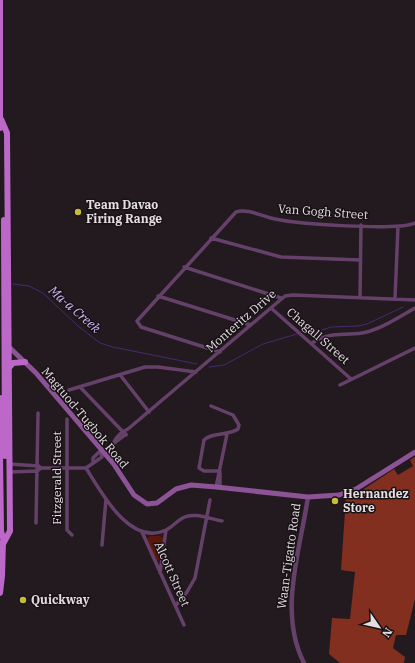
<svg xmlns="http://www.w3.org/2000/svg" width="415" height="663" viewBox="0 0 415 663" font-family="'IBM Plex Serif',serif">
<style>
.green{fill:#5a170b}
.forest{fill:#822f20}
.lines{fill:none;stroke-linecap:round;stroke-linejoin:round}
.stream{stroke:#452a70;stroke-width:1}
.minor{stroke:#65416a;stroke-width:3.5}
.tertiary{stroke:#65416a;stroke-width:4.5}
.secondary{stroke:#8d5397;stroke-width:5}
.trunk{stroke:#bb68c9;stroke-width:6}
.trunk-bridge{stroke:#bb68c9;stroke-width:6}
.poi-dot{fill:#c8bb3b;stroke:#181115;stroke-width:1.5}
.labels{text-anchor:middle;stroke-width:3;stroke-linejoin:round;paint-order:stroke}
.poi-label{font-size:12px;font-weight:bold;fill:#e4dee1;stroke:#181115;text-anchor:start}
.street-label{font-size:12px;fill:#e4dee1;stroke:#181115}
.water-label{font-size:13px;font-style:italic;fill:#cab8f6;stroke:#181115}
</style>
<rect width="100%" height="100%" fill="#221a1e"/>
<path class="green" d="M150,536H160L163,538L160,559L158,561C152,557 148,545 147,538Z"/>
<path class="forest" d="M415,457V599L406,635H396L393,648L405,657L404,663H340L329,654L332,618L350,619L355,572L341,570L346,497L361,491L394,469L398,475L413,466L410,460Z"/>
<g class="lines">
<path class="stream" d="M13,284L29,286L43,293L78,326L100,343L113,347L197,364
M310,334L331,327L358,326L367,324L403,307
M209,367L224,365L263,344L297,334"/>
<path class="minor" d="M211,238L281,257L360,260
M184,267L281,298
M158,296L251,325
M360,297L361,225
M395,299L398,226
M271,308L351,379
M312,343C330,331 342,336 362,333C380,330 399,317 415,308
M220,352L141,327L137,321L236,212C248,208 263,217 275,219C298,224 396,231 415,223
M121,376L149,412
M340,385L415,348
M80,387L126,435
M69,390L145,367H158L196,372
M211,406L233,415L239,425L238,429C228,436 212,432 204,440L199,468L204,471H220
M67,419V530L72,535
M114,442C117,435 121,432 128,429L285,296L293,295L415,300
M93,461V458L99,452L101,453L126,434
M9,464L39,466
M86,468C101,492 130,547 166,530C172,527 176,522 181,519C192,511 210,519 222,521
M9,472L37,471L41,468H86L102,457L101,453
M216,487L227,434
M220,487V473
M36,523L38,413
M142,532L184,625
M102,545L106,499
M160,573L166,530
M176,605L187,592L195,578L210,500"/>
<path class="tertiary" d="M304,663C278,612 300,551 308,497"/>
<path class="secondary" d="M8,346L36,373L88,434L113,463L134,495L147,504L157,503L176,489L191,485L216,487L308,497L339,495L356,489L415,452"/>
<path class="trunk" d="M1,119L7,133L10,531L3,544
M0,128V0
M9,368L13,363L25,362
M0,456L1,531L3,538
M0,593L2,576L3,541"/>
<path class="trunk-bridge" d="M4,220L5,456
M0,398V456"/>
</g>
<g class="poi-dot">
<circle cx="78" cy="212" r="4"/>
<circle cx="335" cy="501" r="4"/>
<circle cx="23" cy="600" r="4"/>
</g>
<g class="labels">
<g class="poi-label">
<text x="86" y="209">Team Davao<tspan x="86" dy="14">Firing Range</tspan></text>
<text x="343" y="498">Hernandez<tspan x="343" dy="14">Store</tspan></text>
<text x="31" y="604">Quickway</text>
</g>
<g class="street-label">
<text transform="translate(323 212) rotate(4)" y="4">Van Gogh Street</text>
<text transform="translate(241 321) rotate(-41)" y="4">Monteritz Drive</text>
<text transform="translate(318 336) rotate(41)" y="4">Chagall Street</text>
<text transform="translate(85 418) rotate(50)" y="4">Magtuod-Tugbok Road</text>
<text transform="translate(57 478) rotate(-90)" y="4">Fitzgerald Street</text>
<text transform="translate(289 556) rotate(-82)" y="4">Waan-Tigatto Road</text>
<text transform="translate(172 574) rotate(66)" y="4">Alcott Street</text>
</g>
<g class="water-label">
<text transform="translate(75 309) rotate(41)" y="5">Ma-a Creek</text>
</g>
</g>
<g transform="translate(379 627) rotate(124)" stroke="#181115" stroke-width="3" paint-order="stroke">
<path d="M0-3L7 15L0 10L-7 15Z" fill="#e4dee1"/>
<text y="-6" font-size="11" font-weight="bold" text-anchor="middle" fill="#e4dee1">N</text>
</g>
</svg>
